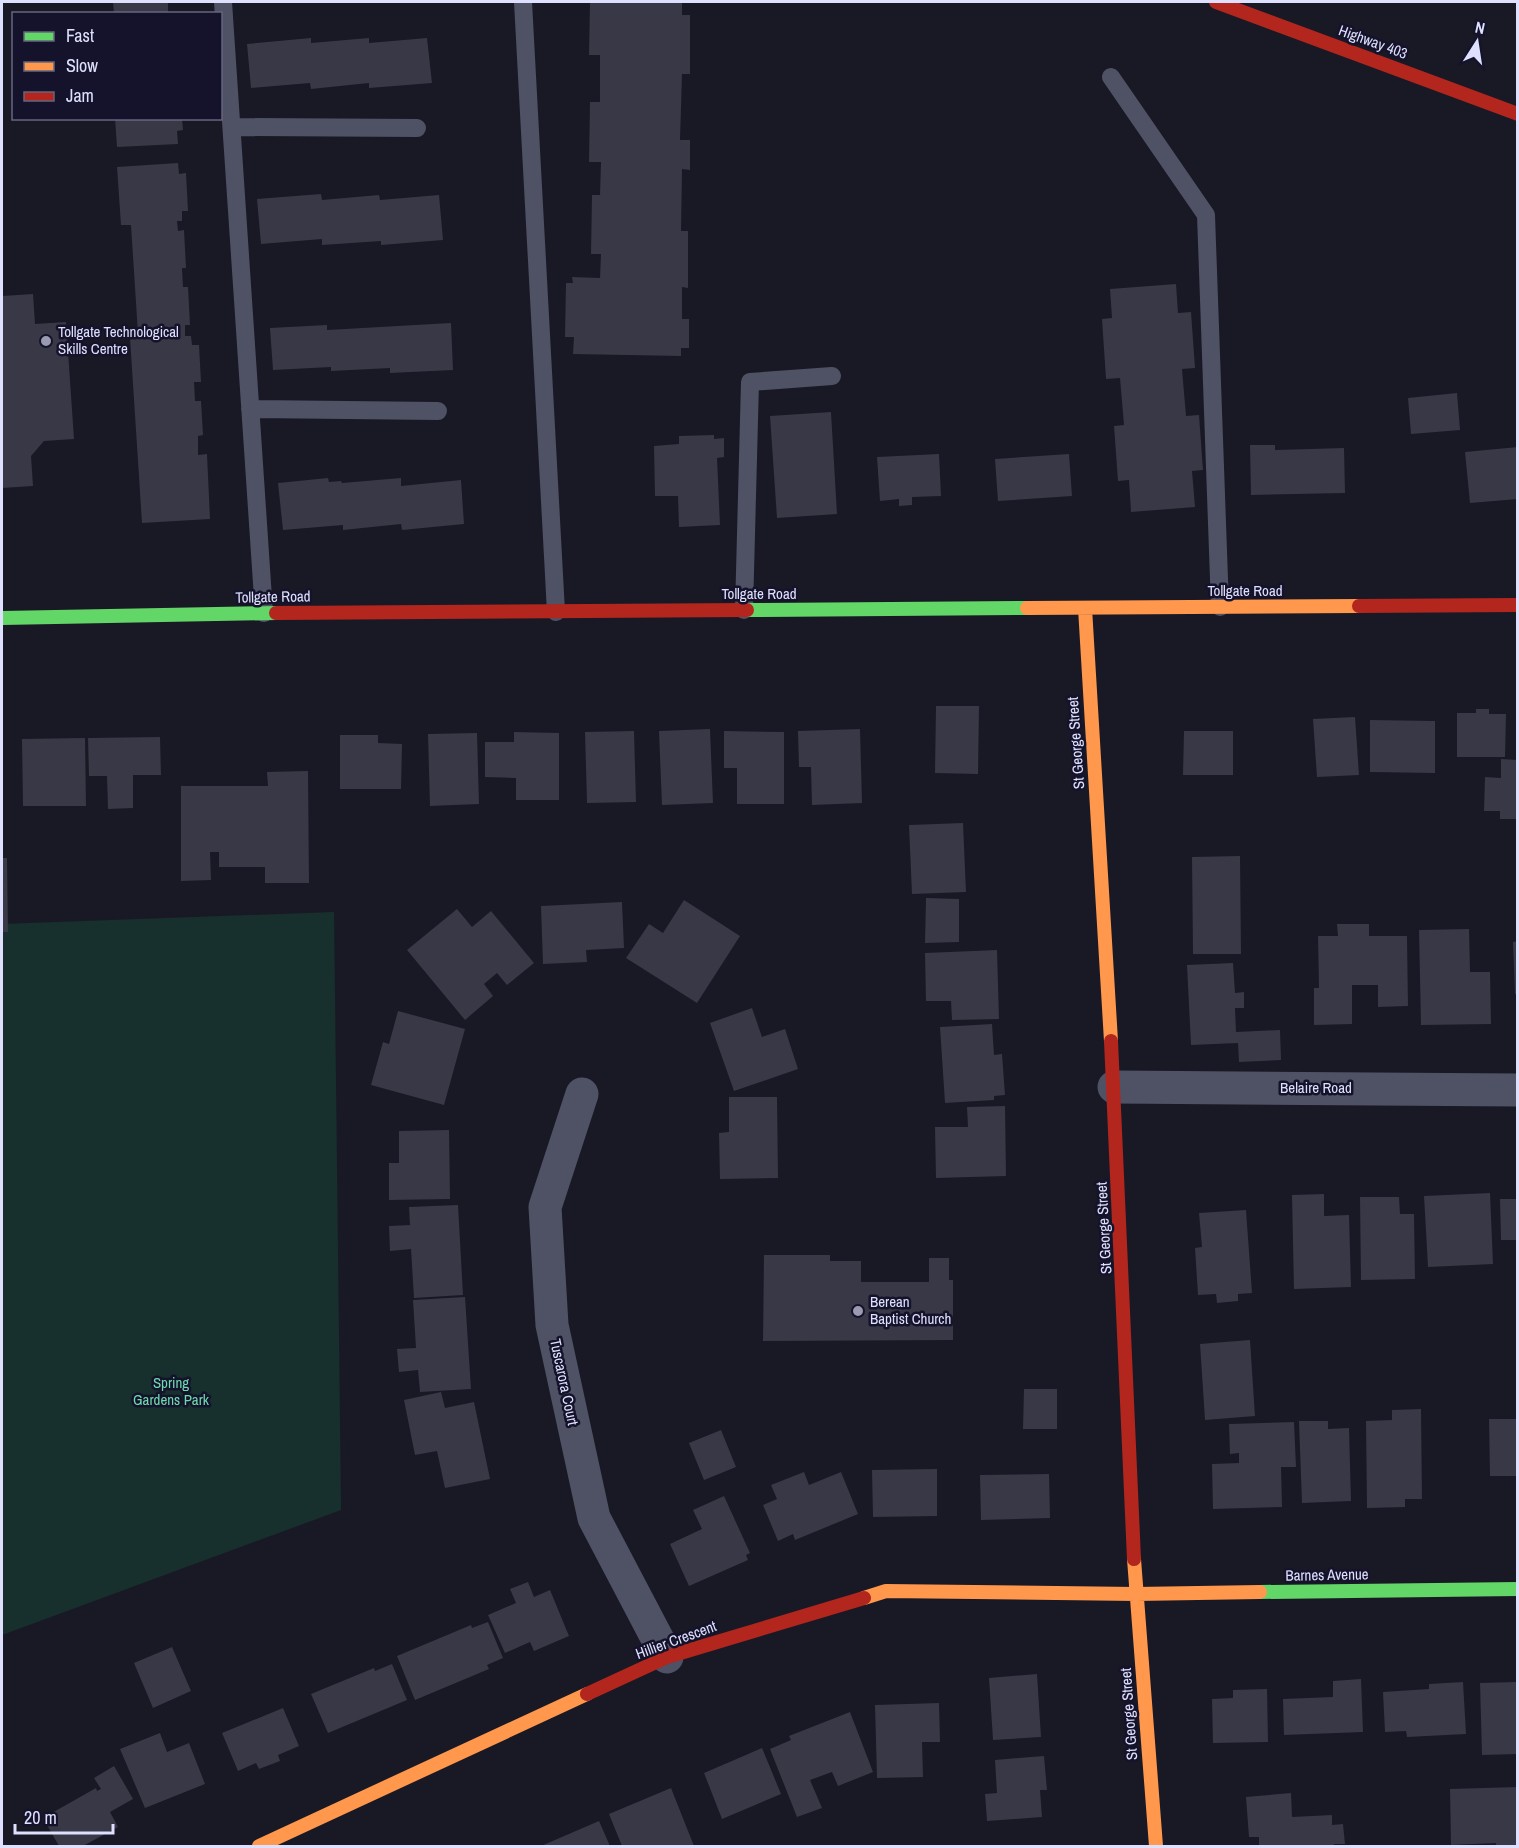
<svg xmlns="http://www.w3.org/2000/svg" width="1519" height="1848" viewBox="0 0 1519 1848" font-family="'Archivo Narrow',sans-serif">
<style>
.green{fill:#17302e}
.building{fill:#383846}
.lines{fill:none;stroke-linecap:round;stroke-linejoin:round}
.lane{stroke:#4f5165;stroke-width:18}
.street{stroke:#4f5165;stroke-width:33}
.fast{stroke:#63d668;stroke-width:14}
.slow{stroke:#ff974d;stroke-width:14}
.jam{stroke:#b3261e;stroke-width:14}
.poi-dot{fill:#9a9ab1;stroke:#14132b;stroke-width:2}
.labels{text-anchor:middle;stroke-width:5;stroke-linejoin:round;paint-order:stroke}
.street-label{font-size:15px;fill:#dfe0fd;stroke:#14132b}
.poi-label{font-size:15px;fill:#dfe0fd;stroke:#14132b;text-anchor:start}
.park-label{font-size:15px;fill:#6edaae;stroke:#14132b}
</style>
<rect width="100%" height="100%" fill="#191925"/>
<path class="green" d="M334,912L341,1510L2,1635V924Z"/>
<path class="building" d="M113,2H168V14H114Z
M590,2H682V15H690V74H682L680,140H690V170L682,169L681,231H688V288L682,287V319H689V348H681V356L573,354L574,337H565L566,283H573L572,277L600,278L601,254H591L592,195H600L601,162H589L590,102H600V55H589Z
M311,38V43L369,38V43L427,38L432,83L369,88V83L311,89L310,83L251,88L247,44Z
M115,118H182L183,130L177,131L178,144L117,147Z
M178,163L179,174L186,173L188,211H182V221H177L178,231L184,230L186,268H182L183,287H188L190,325H185V336H191L192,345H199L201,382H194L195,401H201L203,435L198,436V455L207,454L210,519L142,523L130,338L138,334L131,225H121L117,167Z
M321,194L322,200L379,195L380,200L439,195L443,240L381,245V241L322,245V239L261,244L257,199Z
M1176,284L1178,313L1191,312L1195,368L1182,369L1186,416L1199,415L1203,470L1192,471L1195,507L1131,512L1129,480L1118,481L1114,426L1124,425L1120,378L1106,379L1102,319L1112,318L1110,289Z
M33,294L35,324L66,322L74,439L44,441L31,456L33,486L2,488V296Z
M451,323L453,370L390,373V368L331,371V367L273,370L270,328L327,325V330Z
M1457,393L1460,430L1411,434L1408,398Z
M831,412L837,514L777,518L770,416Z
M714,435V439L724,438V457L717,458L720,525L679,527L678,496H655L654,446L679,444V436Z
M1250,445H1275V450L1344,448L1345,493L1251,495Z
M1518,447V499L1470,503L1465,452Z
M939,454L941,496L912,497V505L899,506V499L880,501L877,457Z
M1069,454L1072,496L998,501L995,459Z
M328,478L329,482L341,481L342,483L401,478V486L461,480L464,524L402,530L401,524L343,530V525L283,530L278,483Z
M936,706H979L978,774L935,773Z
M1476,709H1489V714H1506L1505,757H1457V713H1476Z
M1355,717L1359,775L1317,777L1313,719Z
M1370,720L1435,721V773L1370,772Z
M710,729L713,803L662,805L659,731Z
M860,729L862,803L812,805L811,767H799L798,731Z
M634,731L636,802L587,803L585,732Z
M724,731L784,732V804H737V768H724Z
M1184,731H1233V775H1183Z
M514,732L559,733V800H516V778L485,777V742H514Z
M477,733L479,804L430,806L428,734Z
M340,735H378V743L402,744L401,789H340Z
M160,737L161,775H133V808L108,809L107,776H89L88,738Z
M85,738L86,806H23L22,739Z
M1501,759L1518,760V819H1500V811H1484L1485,777L1501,778Z
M308,771L309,883H265V867H219V852H210L211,880L181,881V786H268L267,772Z
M963,823L966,892L912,894L909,825Z
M1240,856L1241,954H1193L1192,857Z
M2,858H7L8,932H2Z
M926,898L959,899V942L925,943Z
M684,900L740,936L697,1003L626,958L649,924L663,933Z
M622,902L624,948L586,950L587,962L543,964L541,906Z
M457,909L472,927L491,911L534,963L507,985L497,973L484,984L493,996L465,1020L407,950Z
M1337,924H1369V936H1407L1408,1006L1378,1007V985H1352V1024L1314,1025V988H1319L1318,936H1338Z
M1469,929L1470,972H1490L1491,1024L1421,1025L1419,930Z
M1518,941V994H1515L1513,942Z
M997,950L999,1019L952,1020L951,1001H926L925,953Z
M1233,963L1235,993L1244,992V1008H1235L1236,1032L1280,1030L1281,1060L1239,1062L1238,1043L1191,1045L1187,965Z
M752,1008L762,1037L785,1029L798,1069L734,1091L710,1023Z
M398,1011L465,1029L444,1105L371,1085L383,1042L389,1044Z
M992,1024L994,1055L1002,1054L1005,1095L994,1096V1100L945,1103L940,1027Z
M729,1097H777L778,1178L720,1179L719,1133L729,1132Z
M1005,1106L1006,1176L936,1178L935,1127H968L967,1107Z
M449,1130L450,1199L389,1200V1163H399V1131Z
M1490,1193L1493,1264L1428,1267L1424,1196Z
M1324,1194V1216L1349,1215L1351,1287L1294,1289L1292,1195Z
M1360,1197H1399L1400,1214H1414L1415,1279L1361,1280Z
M1500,1199H1518V1240H1501Z
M458,1205L463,1295L414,1298L411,1249L390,1251L389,1226L410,1225L409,1207Z
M1246,1210L1252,1293L1238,1294V1301L1217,1303L1216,1294L1198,1295L1195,1248L1202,1247L1199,1213Z
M764,1255H830V1261H861V1282H929V1258H949V1280H953V1340L763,1341Z
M465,1297L471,1389L420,1392L418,1370L399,1372L397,1349L416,1348L413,1300Z
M1250,1340L1255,1416L1205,1420L1200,1344Z
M1024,1389H1057V1429H1023Z
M441,1392L445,1408L474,1402L490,1479L445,1488L437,1451L415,1455L404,1400Z
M1421,1409L1422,1499H1405V1507L1367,1508L1366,1421L1392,1420V1410Z
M1489,1419H1518V1476H1490Z
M1299,1421H1328V1429L1349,1428L1351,1501L1302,1503Z
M1294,1422L1296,1467H1281L1282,1507L1213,1509L1212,1464L1239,1463V1453L1230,1454L1229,1424Z
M721,1430L736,1467L704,1480L689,1443Z
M937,1469V1516L873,1517L872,1470Z
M804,1472L809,1485L841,1472L858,1514L795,1540L793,1534L778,1541L763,1505L777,1499L771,1485Z
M1049,1474L1050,1518L981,1520L980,1475Z
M724,1496L750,1553L746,1555L748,1560L689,1586L670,1544L702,1529L693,1510Z
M528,1582L534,1597L550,1590L569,1636L534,1651L530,1642L505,1653L488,1615L516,1603L510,1589Z
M488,1622L503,1658L487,1665L489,1669L415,1700L397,1656L471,1625L472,1628Z
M172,1647L191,1691L153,1708L134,1663Z
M392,1664L407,1700L328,1733L311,1694L374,1668L375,1671Z
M1037,1674L1041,1737L993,1740L989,1678Z
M1361,1679L1363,1732L1284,1735L1283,1699L1333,1697V1681Z
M1463,1682L1466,1734L1407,1737L1406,1731L1385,1732L1383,1692L1429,1689V1684Z
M1516,1682L1518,1754L1482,1755L1480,1683Z
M1267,1689L1268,1742L1213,1743L1212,1699L1233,1698V1690Z
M939,1703L940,1742H922L923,1777L877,1778L875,1705Z
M283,1708L299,1746L278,1755L280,1761L259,1769L256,1763L238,1771L222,1733Z
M850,1712L873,1772L838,1786L832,1772L810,1780L822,1808L797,1817L770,1749L791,1740L789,1736Z
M160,1733L167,1752L189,1743L205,1784L145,1808L120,1749Z
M762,1748L781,1794L722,1819L704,1773Z
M1044,1756L1047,1790H1040L1042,1817L987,1821L985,1794L997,1793L995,1760Z
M114,1766L133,1799L110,1812L118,1827L83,1846H59L43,1818L96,1788L97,1791L101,1789L94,1778Z
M1518,1787V1846H1496V1843L1451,1845L1450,1789Z
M671,1788L694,1846H622L609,1814Z
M1291,1793L1292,1817L1332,1815V1825L1343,1824L1345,1844H1334V1846H1259V1837H1249L1246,1797Z
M599,1821L610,1846H541Z"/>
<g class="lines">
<path class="lane" d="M223,2L264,613
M523,2L556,612
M1111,77L1206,215L1220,607
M232,127L417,128
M250,409L438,411
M744,610L750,382L832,376"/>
<path class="street" d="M1114,1087L1518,1090
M582,1094L545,1207L552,1325L594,1518L667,1657"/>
<path class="fast" d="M747,610L1027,608
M2,618L276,613
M1260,1592L1518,1589"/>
<path class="slow" d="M1027,608L1359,606
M1085,608L1111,1041
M1134,1559L1156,1846
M864,1598L886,1591L1136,1594L1260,1592
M259,1846L587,1694"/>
<path class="jam" d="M1216,2L1518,114
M1359,606L1518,605
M276,613L747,610
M1111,1041L1134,1559
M587,1694L667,1657L864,1598"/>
</g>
<g class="poi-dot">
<circle cx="46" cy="341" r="6"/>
<circle cx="858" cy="1311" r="6"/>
</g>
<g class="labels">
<g class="street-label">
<text transform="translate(1373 42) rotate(20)" y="5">Highway 403</text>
<text x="1245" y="596">Tollgate Road</text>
<text x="759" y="599">Tollgate Road</text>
<text transform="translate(273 597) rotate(-1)" y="5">Tollgate Road</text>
<text transform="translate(1076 743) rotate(-94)" y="5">St George Street</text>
<text x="1316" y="1093">Belaire Road</text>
<text transform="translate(1104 1228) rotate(-93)" y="5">St George Street</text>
<text transform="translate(564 1382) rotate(78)" y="5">Tuscarora Court</text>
<text transform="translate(1327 1575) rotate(-1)" y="5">Barnes Avenue</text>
<text transform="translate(676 1640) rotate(-20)" y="5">Hillier Crescent</text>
<text transform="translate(1129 1714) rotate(-94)" y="5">St George Street</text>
</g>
<g class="poi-label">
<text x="58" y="337">Tollgate Technological<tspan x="58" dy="17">Skills Centre</tspan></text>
<text x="870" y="1307">Berean<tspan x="870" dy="17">Baptist Church</tspan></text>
</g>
<g class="park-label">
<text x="171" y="1388">Spring<tspan x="171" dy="17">Gardens Park</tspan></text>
</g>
</g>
<rect width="1519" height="1848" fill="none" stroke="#dfe0fd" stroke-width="6"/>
<rect x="12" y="12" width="210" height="108" fill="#14132b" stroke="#65657f" stroke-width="1.5"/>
<rect x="24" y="32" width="30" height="9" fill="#63d668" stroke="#65657f" stroke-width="1.5"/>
<text x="66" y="42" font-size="18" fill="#dfe0fd">Fast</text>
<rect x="24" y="62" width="30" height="9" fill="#ff974d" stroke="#65657f" stroke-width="1.5"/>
<text x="66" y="72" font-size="18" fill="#dfe0fd">Slow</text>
<rect x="24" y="92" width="30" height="9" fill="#b3261e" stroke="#65657f" stroke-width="1.5"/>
<text x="66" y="102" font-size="18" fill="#dfe0fd">Jam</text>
<g transform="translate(1477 42) rotate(12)" stroke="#14132b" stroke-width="4.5" paint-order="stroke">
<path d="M0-4.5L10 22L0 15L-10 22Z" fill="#dfe0fd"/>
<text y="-9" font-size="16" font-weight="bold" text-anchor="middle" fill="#dfe0fd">N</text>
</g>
<path d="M15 1824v9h98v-9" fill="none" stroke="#dfe0fd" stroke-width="3"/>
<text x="24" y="1824" font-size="18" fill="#dfe0fd" stroke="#14132b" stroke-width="4.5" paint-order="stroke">20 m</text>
</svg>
